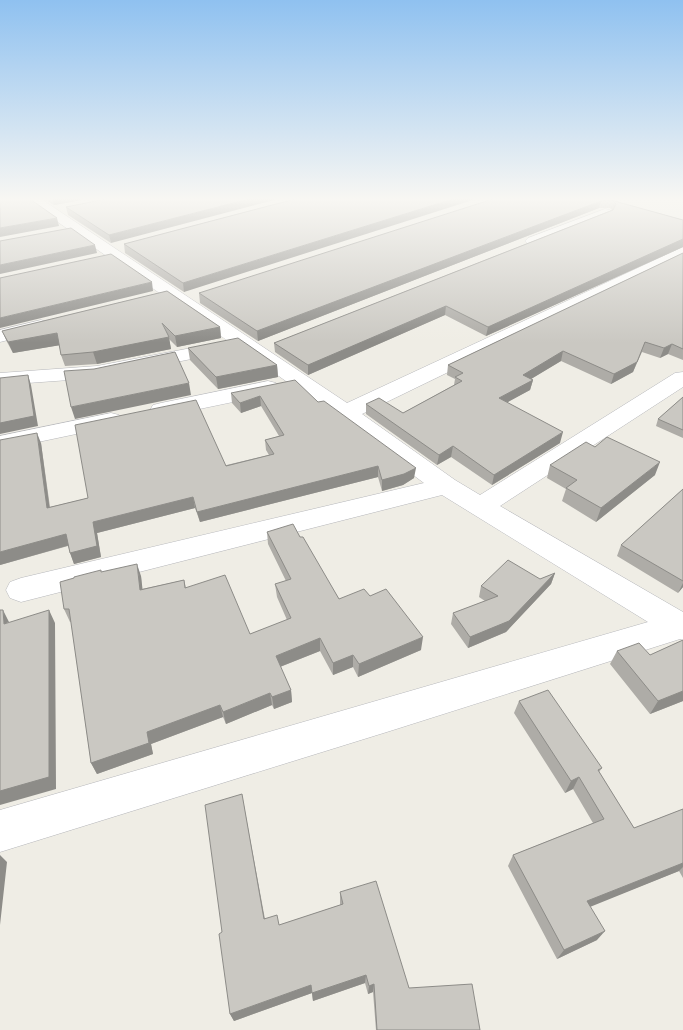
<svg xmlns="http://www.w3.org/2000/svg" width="683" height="1030" viewBox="0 0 683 1030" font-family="'IBM Plex Sans',sans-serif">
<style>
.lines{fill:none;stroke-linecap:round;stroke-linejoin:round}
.minor-casing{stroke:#b6b7bb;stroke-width:1}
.minor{fill:#fff;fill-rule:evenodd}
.wall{fill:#aeaca7}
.shaded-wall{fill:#8d8c88}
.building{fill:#cac8c2;stroke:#8d8c88}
</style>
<rect width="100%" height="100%" fill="#efede5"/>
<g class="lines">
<defs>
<path id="minor" d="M25,199H41L347,403L683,247V258L362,414L455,480L480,495L675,373L683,372V387L500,506L683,612V640L680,639L390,731L0,852V810L648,622L442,495L21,602L10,598L6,590L10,582L21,578L424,483L293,386L236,346L233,350L226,352L97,378L0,385V373L97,366L228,341Z
M605,209L610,210L612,213L610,216L538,244H528L525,241L528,238Z
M41,320L48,322L51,326L48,330L0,342V330Z
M268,381L276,383L279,388L276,393L161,417L153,415L150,410L153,405L161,403Z
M111,413L119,415L123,420L119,425L0,450V436Z"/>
</defs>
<use href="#minor" class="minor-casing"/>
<use href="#minor" class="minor"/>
</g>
<path class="wall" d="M44,199H87L54,205Z
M106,199L111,243L68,215L66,207Z
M295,199L184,292L125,253L124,244Z
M608,199L683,220V247L486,336L445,315L308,375L275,352L274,343L612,210L610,208H599L258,341L200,303L199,293Z
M683,253V360L668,354L660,358L642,352L633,372L611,384L561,361L531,379L533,380L530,390L507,402L560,443L492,485L451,457L437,465L366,414V404L403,413L454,385L455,379L447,375L448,365Z
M167,291L220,327L221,338L177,347L169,339L171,349L97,364L65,366L61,355L60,345L13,353L7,342L2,331Z
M188,348L277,365L278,377L218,389L190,360Z
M231,393L318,402L414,478L403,485L382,491L378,477L200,522L195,508L97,533L101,557L74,564L68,546L0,565L41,443L50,507L269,455L266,450L265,440L279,436L261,406L241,413L232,403Z
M683,397V438L656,426L658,419Z
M595,447L655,475L596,522L562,501L566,489L547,478L550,465Z
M683,489V587L678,593L617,556L621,545Z
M267,532L300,537L339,599L370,596L421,650L358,677L353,667L333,675L320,651L280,667L291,690L292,702L274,709L272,705L226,724L223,717L151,744L153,754L97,774L91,763L71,622H70L64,609L102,572L141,576L142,589L184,580L186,588L250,634L287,620L277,597L275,584L286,581L268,544Z
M555,573L551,584L506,632L468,648L451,624L453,613L485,601L479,597L481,586L540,579Z
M683,640V701L650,714L610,664L617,651L650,655Z
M519,701L602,768L599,772L634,828L683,809V878L679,871L590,906L597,940L557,959L508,866L513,855L593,823L573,789L565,793L514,713Z
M244,806L265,919L279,925L340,905V892L409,988L480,1030H376L373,992L368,994L365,983L313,1001L312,993L234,1021L230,1014L222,932Z"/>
<path class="shaded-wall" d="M53,199H87L54,205Z
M249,199H278L111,243L109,235Z
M453,199H476L184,292L183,283Z
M601,201L599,208L258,341L257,331Z
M57,218L59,226L0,237V228Z
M683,239V247L486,336L488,327Z
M95,245L97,253L0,274V265Z
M152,282L153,291L0,328V318Z
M446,306L445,315L308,375V365Z
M220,327L221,338L177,347L175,336Z
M57,333L61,345L13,353L8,342Z
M169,337L171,349L97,364L93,352Z
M645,342L633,372L611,384L614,374Z
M672,344L668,354L660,358L664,348Z
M563,351L561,361L521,385L523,375Z
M277,365L278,377L218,389L216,377Z
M28,375L31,385L38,426L0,434V423Z
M533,380L530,390L497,408L499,398Z
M189,383L191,395L75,419L71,407Z
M260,396L261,406L241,413L240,403Z
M563,432L560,443L492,485L494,475Z
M37,433L41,443L51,519L47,508Z
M453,446L451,457L437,465L439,455Z
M660,462L655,475L596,522L601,508Z
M378,466V477L200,522L197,512Z
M416,468L414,478L403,485L382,491V480Z
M193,497L195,508L97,533L101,557L74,564L70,553L93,522Z
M66,534L70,545L0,565V552Z
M137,564L141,576L144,602L140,590Z
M555,573L551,584L506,632L468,648L470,637Z
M683,583V587L678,593Z
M3,610L9,622L4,624Z
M49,610L55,623L56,789L0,805V791Z
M423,637L421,650L358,677L359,664Z
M320,638V651L277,668L276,656Z
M353,655V667L333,675V663Z
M291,690L292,702L274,709L272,697Z
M683,691V701L650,714L658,701Z
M270,693L272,705L226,724L223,712Z
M220,705L223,717L151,744L153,754L97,774L91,763L147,732Z
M579,777L573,789L565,793L571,781Z
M242,794L244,806L266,928L264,919Z
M0,855L7,862L0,925Z
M683,863V867L679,871L580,911L587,901Z
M605,931L597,940L557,959L564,950Z
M366,975L365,983L313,1001L312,993Z
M374,984L373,992L368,994L369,986Z
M311,985L312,993L234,1021L230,1014Z"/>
<path class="building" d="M0,199H30L57,218L0,228Z
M106,199H249L109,235L66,207Z
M295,199H453L183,283L124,244Z
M493,199H607L683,220V239L488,327L446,306L308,365L274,343L613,210L616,204L612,200L601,201L257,331L199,293Z
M71,228L95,245L0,265V241Z
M683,253V349L672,344L664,348L645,342L637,362L614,374L563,351L523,375L533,380L499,398L563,432L494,475L453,446L439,455L366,404L379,398L403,413L462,381L455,377L463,373L448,365Z
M111,254L152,282L0,318V278Z
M167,291L220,327L175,336L162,323L169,337L93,352L61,355L57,333L8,342L2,331Z
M238,338L277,365L216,377L188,348Z
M175,352L189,383L71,407L64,371L94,369Z
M28,375L34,416L0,423V378Z
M295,380L318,402L324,401L416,468L404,474L382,480L378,466L197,512L193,497L93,522L97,546L70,553L66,534L0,552V440L37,433L47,508L88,498L75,425L196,400L226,466L274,454L265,440L284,435L260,396L240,403L231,393Z
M683,397V430L658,419Z
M607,437L660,462L601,508L566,488L577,480L550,465L586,442L595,447Z
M683,489V581L621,545Z
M293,524L300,537H303L339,599L364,589L370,596L386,589L423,637L359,664L353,655L333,663L320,638L276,656L291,690L272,697L270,693L223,712L220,705L147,732L149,743L91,763L69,609H64L60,582L74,578V577L101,570V572L137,564L140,590L184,580L185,588L225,575L250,634L291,618L275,584L291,579L267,532Z
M508,560L540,579L555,573L509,621L470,637L453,613L498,596L481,586Z
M0,610H3L4,624L49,610V777L0,791Z
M683,640V691L658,701L617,651L639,643L650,655Z
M548,690L602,768L598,770L634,828L683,809V863L587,901L605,931L564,950L513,855L604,819L579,777L571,781L519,701Z
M242,794L264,919L277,915L279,925L343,904L340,892L376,881L409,988L472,984L480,1030H377L374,984L369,986L366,975L312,993L311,985L230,1014L219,934L222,932L205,805Z"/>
<linearGradient id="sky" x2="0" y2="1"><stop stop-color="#8fc1f0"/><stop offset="0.58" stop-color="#f8f7f3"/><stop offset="1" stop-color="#f8f7f3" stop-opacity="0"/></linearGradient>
<rect width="683" height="343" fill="url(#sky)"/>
</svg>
